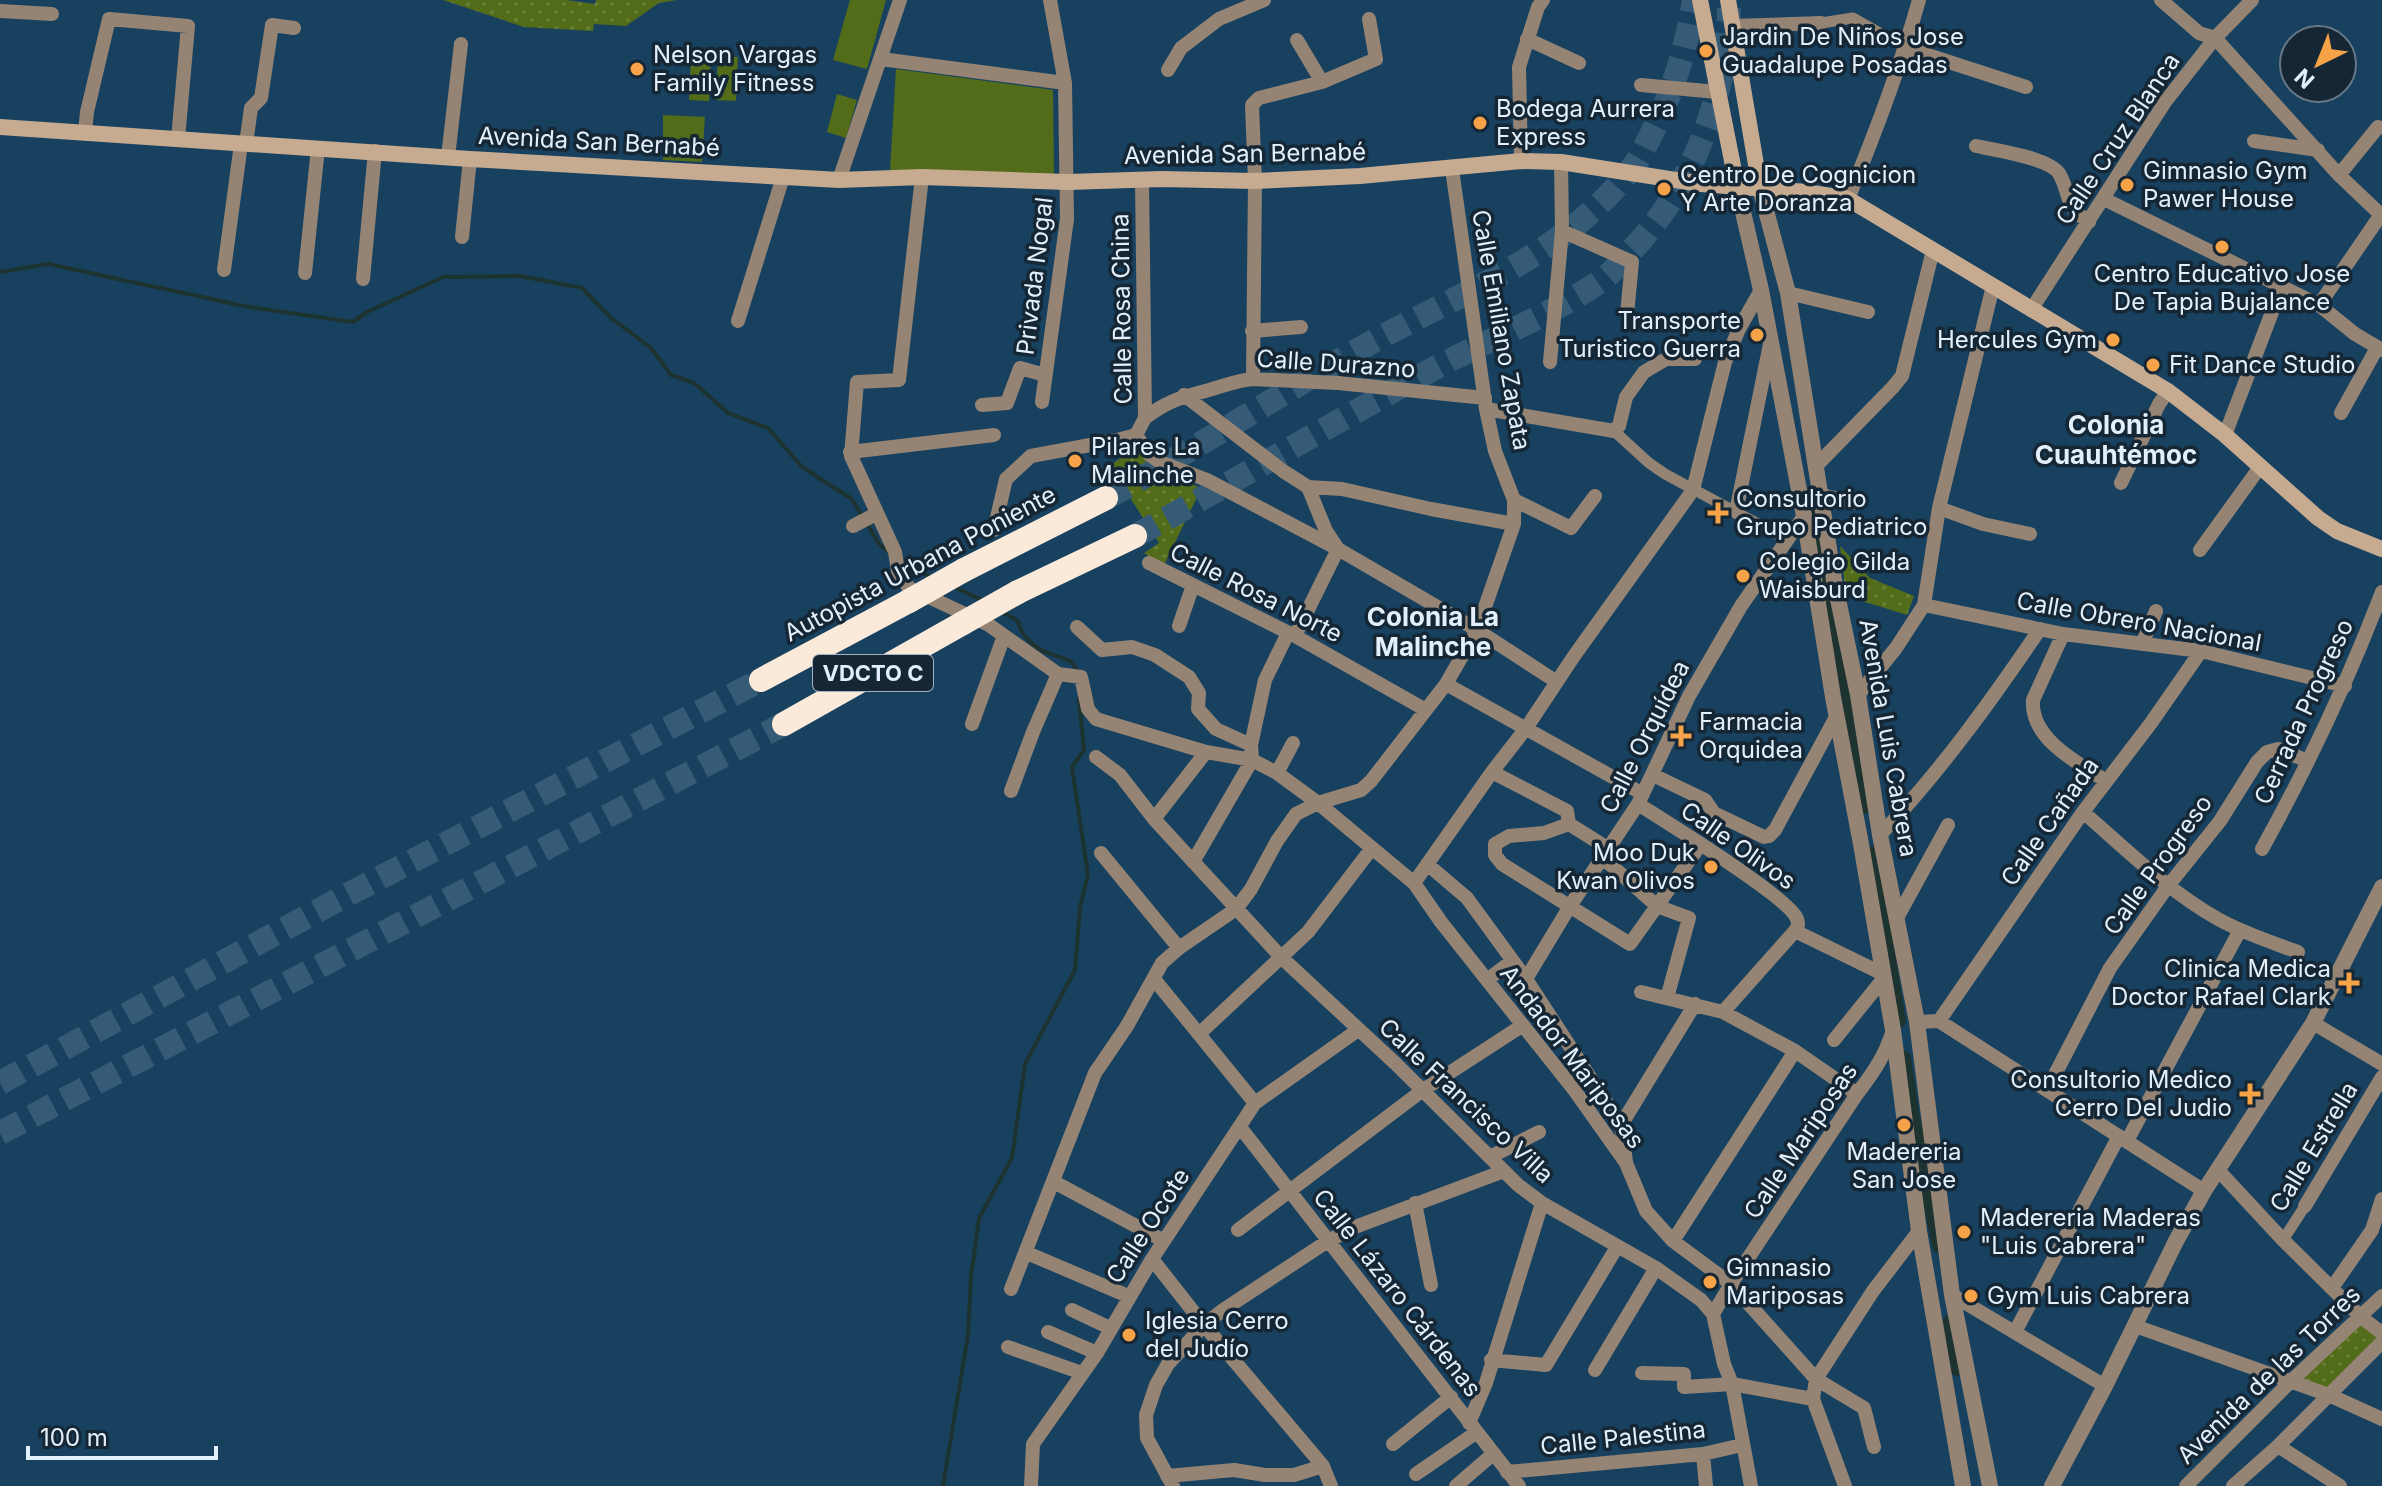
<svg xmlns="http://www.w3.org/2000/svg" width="2382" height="1486" viewBox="0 0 2382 1486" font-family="Inter,sans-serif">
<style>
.green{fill:#536c19}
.park{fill:url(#park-dots)}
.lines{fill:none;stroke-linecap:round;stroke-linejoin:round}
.stream{stroke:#1c3330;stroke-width:4}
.canal{stroke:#1c3330;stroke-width:14}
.motorway-tunnel{stroke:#365b77;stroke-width:24;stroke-dasharray:24 12;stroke-linecap:butt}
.pedestrian{stroke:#958474;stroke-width:11}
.minor{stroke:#958474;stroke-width:14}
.tertiary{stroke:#958474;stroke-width:16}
.secondary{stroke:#c7ab91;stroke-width:16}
.motorway{stroke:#fbeada;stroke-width:24}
.motorway-bridge{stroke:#fbeada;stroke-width:24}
.poi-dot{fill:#f6a247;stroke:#152635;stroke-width:3}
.labels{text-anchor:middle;stroke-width:7;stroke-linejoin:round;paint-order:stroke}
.shield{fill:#152635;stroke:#a5b3c0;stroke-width:2}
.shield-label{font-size:22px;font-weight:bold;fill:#e3f0fc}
.poi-label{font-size:24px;fill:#e3f0fc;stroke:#152635;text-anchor:start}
.street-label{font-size:24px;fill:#e3f0fc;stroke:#152635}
.neighbourhood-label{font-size:26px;font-weight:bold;fill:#e3f0fc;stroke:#152635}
</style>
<defs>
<pattern id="park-dots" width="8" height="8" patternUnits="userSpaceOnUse" patternTransform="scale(2)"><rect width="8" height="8" fill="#536c19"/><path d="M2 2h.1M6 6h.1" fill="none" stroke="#6c813b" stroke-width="1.8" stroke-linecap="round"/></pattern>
</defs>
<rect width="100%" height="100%" fill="#184160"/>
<path class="green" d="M850,0H886L867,69L833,60Z
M691,56L711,57L709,101L689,100Z
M718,56L738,57L736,101L716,100Z
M896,69L1053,90L1054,174L890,171Z
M837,94L857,100L846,138L827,132Z
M663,115L705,117L702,162L663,160Z"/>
<path class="park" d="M443,0H566L595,4L596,0H677L659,3L626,26L594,24L593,31L524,27Z
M1133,439L1146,456L1201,489L1164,565L1144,553L1159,543L1110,466L1123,456L1120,444Z
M1840,546L1870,578L1914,596L1907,615L1846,596Z
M2360,1322L2381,1338L2326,1392L2295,1382Z"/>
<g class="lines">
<path class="stream" d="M0,272L48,264L249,307L353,322L367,312L443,277L520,276L582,288L611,318L650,347L671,375L694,383L728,413L768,428L802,467L852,499L879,544L890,553
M900,561L907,567L931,577
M954,587L982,600
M1000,611L1018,621C1020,634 1034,648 1048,653C1061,659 1075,657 1077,674
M943,1486L968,1335L971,1277L979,1218L1012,1158L1025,1064L1075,970L1080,907L1088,875L1072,767L1084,750L1079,699"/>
<path class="canal" d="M1811,516L1830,610L1864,807
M1872,853L1899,1021
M1904,1058L1912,1112L1939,1246
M1950,1322L1957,1369"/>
<path class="motorway-tunnel" d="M1106,498C1196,449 1282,392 1372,342C1465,291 1570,252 1635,164C1641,156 1645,146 1650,137C1673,93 1686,49 1694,0
M1135,536C1229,484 1321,430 1415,379C1476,344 1544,320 1602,280C1612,273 1620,263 1628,254C1691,191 1727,97 1729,8
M0,1083L345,896L761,680
M0,1133L784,724"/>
<path class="pedestrian" d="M1821,23L1853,18L1906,48
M1614,431L1649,463L1665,474L1786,539
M2283,1240L2305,1206"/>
<path class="minor" d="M2161,0L2199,33L2215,38L2339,175L2382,216
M0,11L52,14
M1732,26L1821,23
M1527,39L1579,63
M1297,40L1322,82
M1906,48L2026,87
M881,59L1065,83
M1168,70L1181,48L1219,19L1264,0
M1641,85L1717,92
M85,132L87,112L109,19L188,26L178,139
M2254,141L2318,150
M246,144L251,108L261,98L272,25L294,28
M1976,146C1995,150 2052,158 2060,175C2072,198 2063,205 2089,222
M448,157L461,44
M1521,161L1519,67L1538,7L1543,0
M2339,175L2378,127
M922,177L899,380L857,382L851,456L895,552L898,571L909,588L989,625L1058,674L1081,677L1088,709L1096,719L1206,752L1252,760L1277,773L1318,803L1414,883L1441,922L1575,1091L1626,1163L1646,1211L1673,1241L1731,1284L1816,1379L1864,1408L1874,1447
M839,180L900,0
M1848,199C1875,134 1900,68 1919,0
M2104,199L2319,305L2355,334L2382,350
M1562,231L1632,262L1627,314
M462,237L470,159
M224,270L241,144
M305,273L318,148
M363,279L375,151
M1788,293L1868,312
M2319,305L2382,213
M2031,310L2165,102L2215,38L2252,0
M738,321L783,177
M1252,331L1301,327
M1550,362L1562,231L1561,162
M1253,379L1255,181L1252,105L1259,98L1322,82L1376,59L1369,19
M1184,395L1283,471L1308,487L1326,531L1336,546
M1042,402L1067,219L1065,83L1050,0
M982,405L1007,403L1020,368L1045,375
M1486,409L1614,431L1619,426L1626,397L1644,372L1666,359H1695
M2341,413L2377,348
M1145,418C1167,401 1182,397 1209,390C1224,386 1237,380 1253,379L1338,383L1485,398
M1136,435L1149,454L1160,462L1207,480L1338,549L1477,630L1557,682
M1136,435L1145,418L1142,179
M2225,435L2282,286
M850,452L994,435
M1817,465L1893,387L1902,376L1933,250
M2121,483L2159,404L2168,391
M1308,487L1342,489L1431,509L1514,524
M1822,495L1857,503
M1514,500L1571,528L1595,496
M1939,508L1983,524L2030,534
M1736,512L1770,344
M853,526L876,514
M994,530L1006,479L1031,456L1117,440L1136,435
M2200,550L2260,467
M1149,563L1295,636L1426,710
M1924,605L2063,634L2201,651L2345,686
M1179,626L1193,585
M1077,627L1102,650L1132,647L1155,655L1189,677L1199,693L1198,709L1216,729L1251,745
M2063,634L2033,700C2030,739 2078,763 2106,781
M1295,636L1338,549
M2142,644L2156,611
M1446,684L1643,794
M1858,695L1896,648L1924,605L1939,508L1993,286
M972,724L1004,636
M1096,757L1120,775L1154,819L1282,958L1395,1063L1518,1185L1542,1203L1656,1268L1701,1300L1713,1314L1724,1364L1732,1384L1751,1486
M1492,772L1567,811L1569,824
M1277,773L1293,743
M1653,775L1705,800L1714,813L1764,837L1769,836L1775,830L1837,715
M1011,791L1033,732L1058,674
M1638,804C1663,820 1790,898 1797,919C1799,925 1798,926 1795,931
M2083,812C2126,849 2168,891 2218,919C2243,933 2271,942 2298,952
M1154,819L1206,752
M1880,835C1940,772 1991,701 2040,629
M1609,849L1569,824L1544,833L1509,836L1495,844V855L1502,864L1630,944L1701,844
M2262,849C2308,766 2348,681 2382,592
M1101,853L1179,948
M1603,858L1657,906L1689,918L1667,998
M1193,862L1252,760L1251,745L1265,680L1288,633
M1427,864L1467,898L1526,979L1621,1125
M1414,883L1492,772L1527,727L1574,656L1693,490L1725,362L1739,329L1761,290
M1897,918L1948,825
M1795,931L1883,974
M1154,979L1255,1103
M1526,979L1570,906L1638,804L1689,696L1741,606L1804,516
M1487,980L1512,961
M1641,992L1723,1012L1795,1051L1857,1094
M1723,1012L1795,931
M1939,1021L2083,812L2151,723L2201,651
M1917,1022L1939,1021L2204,1191
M2313,1023L2382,1064
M1199,1034L1308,932L1372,848
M1834,1040L1884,978
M2047,1090L2110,968L2168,886L2220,821L2257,762L2267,752L2278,749L2308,761
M1240,1127L1519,1486
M2127,1141L2240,930
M1490,1157L1539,1132
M1626,1162L1621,1125L1695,1004
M2218,1170L2283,1240L2361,1317L2382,1333
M1054,1182L1164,1241
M1415,1203L1431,1285
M2305,1206L2382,1077
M1238,1230L1423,1090L1523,1025
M1673,1241L1795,1051
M1027,1253L1128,1296
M1152,1259L1204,1325L1323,1466L1331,1486
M2332,1288L2372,1230L2382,1199
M1011,1289L1095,1073L1127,1026L1162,963L1179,948L1236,909L1251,889L1277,841L1296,814L1318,803L1361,790L1371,781L1446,684L1477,630L1514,524V500L1495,451L1486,409L1452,169
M1952,1295L2105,1386
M1072,1310L1110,1328
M1713,1314L1731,1284L1857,1094C1873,1073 1885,1056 1893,1030
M2135,1326L2329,1395L2382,1419
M1048,1332L1097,1353
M2015,1332L2119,1136
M1008,1347L1082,1373
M1491,1360L1546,1365L1617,1247
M1595,1370L1656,1268
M1642,1373L1684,1374V1387L1732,1384L1813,1399
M1469,1423L1486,1383L1542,1203
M1393,1444L1451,1397
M2278,1446L2340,1486
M1703,1454L1706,1486
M1507,1472L1703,1454L1742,1445
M1416,1474L1477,1432
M1167,1476L1234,1470L1265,1475H1294L1323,1466
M1031,1486L1033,1444L1097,1353L1152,1259L1255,1103L1358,1030
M1173,1486L1147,1438L1146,1415L1156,1385L1168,1364L1204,1325L1223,1310L1328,1241L1355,1227L1504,1171
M1456,1486L1493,1454
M1845,1486L1813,1399L1816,1379L1873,1291L1919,1231
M2186,1486L2290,1382L2382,1296
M2233,1486L2278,1446L2382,1342"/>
<path class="tertiary" d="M1737,186L1761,290L1804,516L1833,697L1861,844L1893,1030L1919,1231L1963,1486
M1760,188L1788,293L1834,580L1858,695L1880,835L1917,1022L1952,1295L1990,1486
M2052,1486L2105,1386L2176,1241L2204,1191L2313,1023L2382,887"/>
<path class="secondary" d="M1700,0L1737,186
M1728,0L1760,188
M0,127L470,159L839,180L922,177L1068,182L1162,179L1255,181L1360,176L1521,161L1561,162L1701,184L1807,192L1848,199L2168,391L2225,435L2318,518L2337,531L2382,549"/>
<path class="motorway" d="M964,570L1106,498
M1018,592L1135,536
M761,680L909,601
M784,724L963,623"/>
<path class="motorway-bridge" d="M909,601L964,570
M963,623L1018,592"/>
</g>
<g class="poi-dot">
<circle cx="1706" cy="51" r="8"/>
<circle cx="637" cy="69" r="8"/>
<circle cx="1480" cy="123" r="8"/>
<circle cx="2127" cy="185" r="8"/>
<circle cx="1664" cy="189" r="8"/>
<circle cx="2222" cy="247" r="8"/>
<circle cx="1757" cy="335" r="8"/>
<circle cx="2113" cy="340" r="8"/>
<circle cx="2153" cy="365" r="8"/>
<circle cx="1075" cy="461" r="8"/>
<path d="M1714 501h8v8h8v8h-8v8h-8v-8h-8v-8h8z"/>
<circle cx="1743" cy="576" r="8"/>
<path d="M1677 724h8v8h8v8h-8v8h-8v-8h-8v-8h8z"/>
<circle cx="1711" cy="867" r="8"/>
<path d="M2345 971h8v8h8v8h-8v8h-8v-8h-8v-8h8z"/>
<path d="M2246 1082h8v8h8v8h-8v8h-8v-8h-8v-8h8z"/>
<circle cx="1904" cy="1125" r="8"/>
<circle cx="1964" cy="1232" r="8"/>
<circle cx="1710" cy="1282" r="8"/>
<circle cx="1971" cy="1296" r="8"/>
<circle cx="1129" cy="1335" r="8"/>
</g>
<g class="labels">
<rect class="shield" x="813" y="655" width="120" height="36" rx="6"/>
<g class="shield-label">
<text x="873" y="681">VDCTO C</text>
</g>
<g class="poi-label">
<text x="1722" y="45">Jardin De Niños Jose<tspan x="1722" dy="28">Guadalupe Posadas</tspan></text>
<text x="653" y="63">Nelson Vargas<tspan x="653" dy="28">Family Fitness</tspan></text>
<text x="1496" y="117">Bodega Aurrera<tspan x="1496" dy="28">Express</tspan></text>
<text x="2143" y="179">Gimnasio Gym<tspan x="2143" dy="28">Pawer House</tspan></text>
<text x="1680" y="183">Centro De Cognicion<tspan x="1680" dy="28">Y Arte Doranza</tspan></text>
<text x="2222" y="282" text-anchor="middle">Centro Educativo Jose<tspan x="2222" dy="28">De Tapia Bujalance</tspan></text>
<text x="1741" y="329" text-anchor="end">Transporte<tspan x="1741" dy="28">Turistico Guerra</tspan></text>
<text x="2097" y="348" text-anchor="end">Hercules Gym</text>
<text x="2169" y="373">Fit Dance Studio</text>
<text x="1091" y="455">Pilares La<tspan x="1091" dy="28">Malinche</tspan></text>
<text x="1736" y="507">Consultorio<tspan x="1736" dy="28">Grupo Pediatrico</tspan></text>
<text x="1759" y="570">Colegio Gilda<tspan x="1759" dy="28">Waisburd</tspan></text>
<text x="1699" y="730">Farmacia<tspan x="1699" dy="28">Orquidea</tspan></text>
<text x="1695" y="861" text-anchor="end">Moo Duk<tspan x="1695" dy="28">Kwan Olivos</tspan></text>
<text x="2331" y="977" text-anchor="end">Clinica Medica<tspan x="2331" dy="28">Doctor Rafael Clark</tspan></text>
<text x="2232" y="1088" text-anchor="end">Consultorio Medico<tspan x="2232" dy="28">Cerro Del Judio</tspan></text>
<text x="1904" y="1160" text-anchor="middle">Madereria<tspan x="1904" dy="28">San Jose</tspan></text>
<text x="1980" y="1226">Madereria Maderas<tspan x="1980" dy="28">"Luis Cabrera"</tspan></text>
<text x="1726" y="1276">Gimnasio<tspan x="1726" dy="28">Mariposas</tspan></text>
<text x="1987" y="1304">Gym Luis Cabrera</text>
<text x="1145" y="1329">Iglesia Cerro<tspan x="1145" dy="28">del Judío</tspan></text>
</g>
<g class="street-label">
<text transform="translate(2118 139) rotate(-56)" y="8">Calle Cruz Blanca</text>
<text transform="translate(599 142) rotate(3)" y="8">Avenida San Bernabé</text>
<text transform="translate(1245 154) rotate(-1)" y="8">Avenida San Bernabé</text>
<text transform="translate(1035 276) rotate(-83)" y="8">Privada Nogal</text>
<text transform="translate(1122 309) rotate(-91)" y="8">Calle Rosa China</text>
<text transform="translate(1501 330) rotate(80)" y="8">Calle Emiliano Zapata</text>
<text transform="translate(1336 364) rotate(4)" y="8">Calle Durazno</text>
<text transform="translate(920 564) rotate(-28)" y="8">Autopista Urbana Poniente</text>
<text transform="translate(1256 593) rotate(27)" y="8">Calle Rosa Norte</text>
<text transform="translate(2139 622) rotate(10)" y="8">Calle Obrero Nacional</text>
<text transform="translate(2304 712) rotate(-65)" y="8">Cerrada Progreso</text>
<text transform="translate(1645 737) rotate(-63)" y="8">Calle Orquídea</text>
<text transform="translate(1888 738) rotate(80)" y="8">Avenida Luis Cabrera</text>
<text transform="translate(2050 822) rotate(-55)" y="8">Calle Cañada</text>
<text transform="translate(1738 846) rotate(35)" y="8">Calle Olivos</text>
<text transform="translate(2158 865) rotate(-54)" y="8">Calle Progreso</text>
<text transform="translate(1572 1057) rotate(53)" y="8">Andador Mariposas</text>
<text transform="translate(1466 1101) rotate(43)" y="8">Calle Francisco Villa</text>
<text transform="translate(1801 1141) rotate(-56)" y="8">Calle Mariposas</text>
<text transform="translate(2314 1147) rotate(-59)" y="8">Calle Estrella</text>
<text transform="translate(1148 1226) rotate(-57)" y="8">Calle Ocote</text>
<text transform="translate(1397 1293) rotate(52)" y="8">Calle Lázaro Cárdenas</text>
<text transform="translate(2269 1375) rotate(-44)" y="8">Avenida de las Torres</text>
<text transform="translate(1623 1438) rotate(-6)" y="8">Calle Palestina</text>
</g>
<g class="neighbourhood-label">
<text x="2116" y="434">Colonia<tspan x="2116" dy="30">Cuauhtémoc</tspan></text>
<text x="1433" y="626">Colonia La<tspan x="1433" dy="30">Malinche</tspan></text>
</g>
</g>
<g transform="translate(2318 64) rotate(223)"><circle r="38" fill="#152635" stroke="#677785" stroke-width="2"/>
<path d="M0-6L14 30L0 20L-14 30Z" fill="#f6a247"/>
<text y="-12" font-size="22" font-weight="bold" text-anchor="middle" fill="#e3f0fc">N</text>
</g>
<path d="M28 1446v12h188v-12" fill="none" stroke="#e3f0fc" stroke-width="4"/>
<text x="40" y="1446" font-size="24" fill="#e3f0fc" stroke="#152635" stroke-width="6" paint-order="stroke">100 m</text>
</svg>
